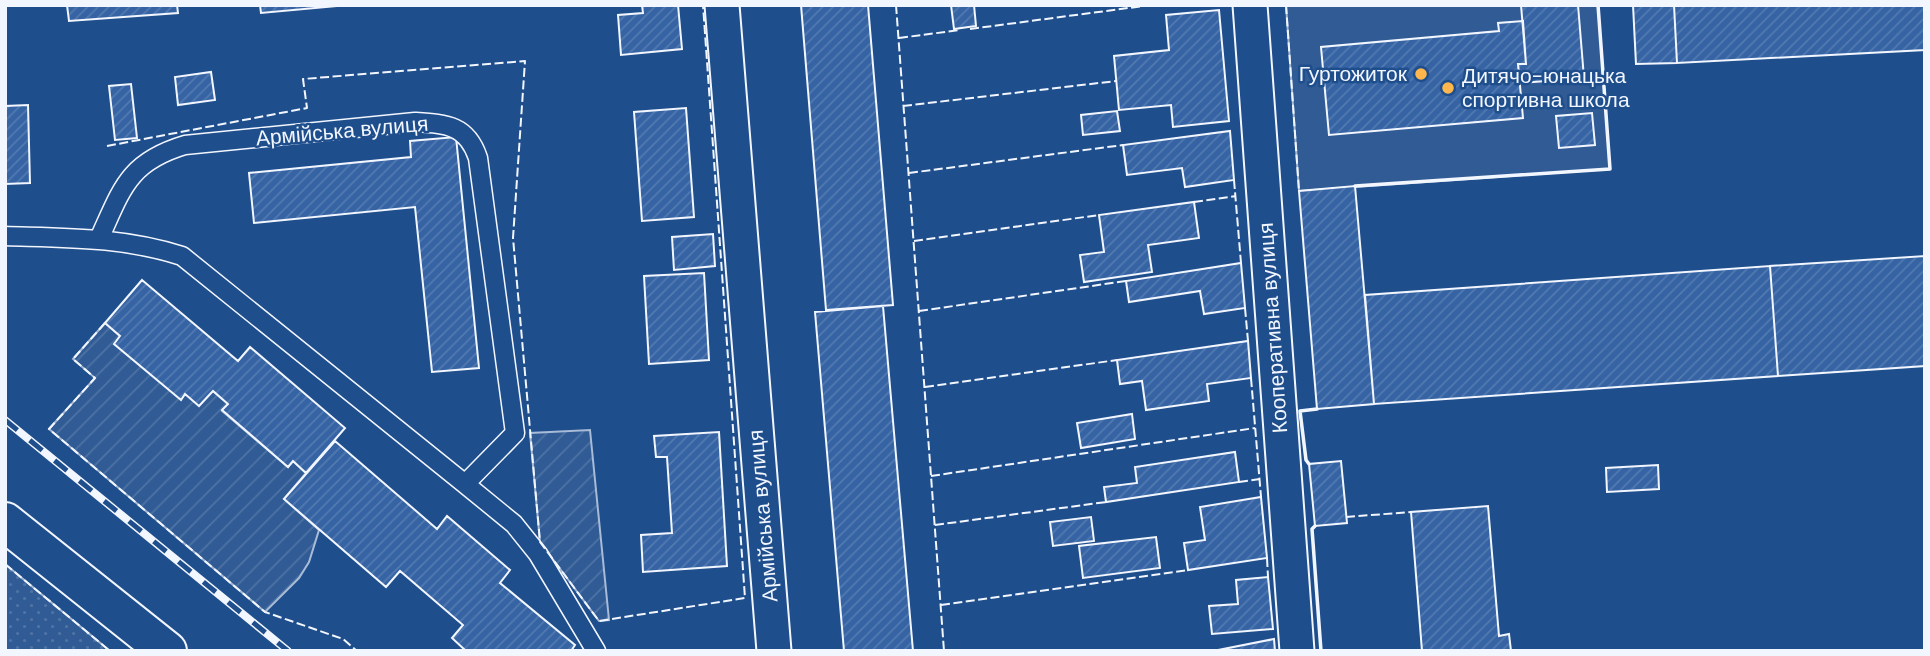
<svg xmlns="http://www.w3.org/2000/svg" width="1930" height="656" viewBox="0 0 1930 656" font-family="'DM Sans',sans-serif">
<style>
.grass{fill:url(#grass-dots);stroke:#a8bbd7;stroke-width:2}
.garden{fill:url(#garden-furrows);stroke:#a8bbd7;stroke-width:2}
.pitch{fill:#305b95;stroke:#a8bbd7;stroke-width:2}
.building{fill:url(#building-hatch);stroke:#f2f6ff;stroke-width:2}
.lines{fill:none;stroke-linecap:round;stroke-linejoin:round}
.service-casing{stroke:#f2f6ff;stroke-width:21}
.minor-casing{stroke:#f2f6ff;stroke-width:37}
.tertiary-casing{stroke:#f2f6ff;stroke-width:42}
.service{stroke:#1f4e8c;stroke-width:18}
.minor{stroke:#1f4e8c;stroke-width:33}
.tertiary{stroke:#1f4e8c;stroke-width:38}
.rail-casing{stroke:#f2f6ff;stroke-width:8}
.rail{stroke:#1f4e8c;stroke-width:5;stroke-dasharray:16;stroke-linecap:butt}
.fence{stroke:#f2f6ff;stroke-width:2;stroke-dasharray:9 3.5;stroke-linecap:butt}
.wall{stroke:#f2f6ff;stroke-width:3.5}
.poi-dot{fill:#ffb74d;stroke:#1f4e8c;stroke-width:2.5}
.labels{text-anchor:middle;stroke-width:5;stroke-linejoin:round;paint-order:stroke}
.poi-label{font-size:21px;fill:#f2f6ff;stroke:#1f4e8c;text-anchor:end}
.street-label{font-size:21px;fill:#f2f6ff;stroke:#1f4e8c}
</style>
<defs>
<pattern id="grass-dots" width="8" height="8" patternUnits="userSpaceOnUse" patternTransform="scale(1.75)"><rect width="8" height="8" fill="#305b95"/><path d="M2 2h.1M6 6h.1" fill="none" stroke="#4e73a5" stroke-width="1.8" stroke-linecap="round"/></pattern>
<pattern id="garden-furrows" width="10" height="10" patternUnits="userSpaceOnUse" patternTransform="scale(1.75)"><rect width="10" height="10" fill="#305b95"/><path d="M-1 1l2-2M0 10L10 0M9 11l2-2" fill="none" stroke="#4e73a5"/></pattern>
<pattern id="building-hatch" width="6" height="6" patternUnits="userSpaceOnUse" patternTransform="scale(1.75)"><rect width="6" height="6" fill="#3563a3"/><path d="M-1 1l2-2M0 6l6-6M5 7l2-2" fill="none" stroke="#537ab1"/></pattern>
</defs>
<rect width="100%" height="100%" fill="#1f4e8c"/>
<path class="grass" d="M5,564L110,651H5Z"/>
<path class="garden" d="M105,323L120,336L115,344L181,399L185,394L213,391L228,404L222,411L288,467L293,461L306,473L284,499L319,530L309,562L299,578L265,612L49,429L95,378L73,359Z
M590,430L609,620L599,621L540,542L530,433Z"/>
<path class="pitch" d="M1286,5H1598L1610,169L1299,191Z"/>
<path class="building" d="M67,5H177L178,13L69,21Z
M260,5H348L261,13Z
M642,5H678L682,49L621,55L618,15L643,13Z
M801,5H868L893,305L826,310Z
M951,5H974L976,26L954,29Z
M1521,5H1578L1584,78L1520,83L1518,64H1526Z
M1633,5H1674L1677,63L1636,64Z
M1674,5H1925V50L1677,63Z
M1219,10L1229,121L1173,127L1171,105L1119,110L1114,56L1169,50L1166,15Z
M1523,21L1526,64H1518L1523,118L1329,135L1321,47L1499,31L1498,23Z
M211,72L215,100L178,105L175,77Z
M131,84L137,138L115,140L109,86Z
M28,105L30,183L5,184V106Z
M686,108L694,217L642,221L634,112Z
M1117,111L1120,131L1083,135L1081,115Z
M1592,113L1595,145L1559,148L1556,116Z
M1230,131L1234,180L1185,187L1182,168L1127,175L1123,145Z
M456,137L479,368L432,372L415,207L254,223L249,173L411,157L410,141Z
M1355,186L1374,404L1317,409L1299,191Z
M1194,202L1199,238L1148,245L1152,272L1084,282L1080,255L1104,252L1099,215Z
M713,234L715,266L674,270L672,237Z
M1925,256V366L1778,376L1770,266Z
M1241,263L1245,308L1204,314L1200,291L1129,302L1126,281Z
M1770,266L1778,376L1374,404L1365,295Z
M704,273L709,360L649,364L644,276Z
M142,280L238,361L250,347L345,428L306,473L293,461L288,467L222,410L228,404L213,391L199,406L185,394L181,400L114,344L120,336L105,323Z
M883,306L913,651H844L815,312Z
M1248,341L1251,378L1207,384L1209,401L1146,410L1142,381L1120,384L1117,360Z
M1132,414L1135,439L1081,448L1077,423Z
M719,432L727,566L643,572L641,535L672,533L667,457H656L654,436Z
M335,441L437,529L447,516L510,570L500,583L575,645L571,651H466L452,638L463,625L400,571L386,587L284,499Z
M1235,452L1239,482L1106,502L1104,487L1137,483L1135,467Z
M1341,461L1347,523L1315,526L1309,464Z
M1658,465L1659,489L1607,492L1606,468Z
M1261,497L1267,558L1188,570L1184,543L1205,540L1200,507Z
M1488,506L1499,636L1509,634L1511,651H1422L1411,512Z
M1091,517L1094,541L1053,546L1050,522Z
M1156,537L1160,568L1083,578L1079,546Z
M1268,577L1273,629L1212,634L1209,606L1238,604L1236,580Z
M1274,639L1275,651H1213Z"/>
<g class="lines">
<defs>
<path id="service" d="M5,236C65,238 124,237 182,256L465,484L515,433L478,158C467,125 447,124 415,122L185,145C128,162 122,189 99,239
M465,484L514,524L538,554L596,651"/>
<path id="minor" d="M722,5L774,651
M1250,5L1297,651"/>
<path id="tertiary" d="M5,522L167,651"/>
</defs>
<use href="#service" class="service-casing"/>
<use href="#minor" class="minor-casing"/>
<use href="#tertiary" class="tertiary-casing"/>
<use href="#service" class="service"/>
<use href="#minor" class="minor"/>
<use href="#tertiary" class="tertiary"/>
<defs>
<path id="rail" d="M5,420L288,651"/>
</defs>
<use href="#rail" class="rail-casing"/>
<use href="#rail" class="rail"/>
<path class="fence" d="M896,5L944,651
M1286,5L1299,191
M970,29L1151,5
M899,38L960,30
M903,106L1116,81
M107,146L307,108L303,79L525,61L513,238L540,542L599,621L745,598L703,5
M909,173L1123,145
M1234,180L1241,263
M1194,202L1236,196
M914,241L1099,215
M1245,308L1248,341
M919,311L1126,281
M105,323L73,359L95,378L49,429L265,612L343,639L357,651
M1251,378L1261,497
M925,387L1117,360
M931,476L1255,428
M1239,482L1260,479
M1346,517L1411,512
M935,525L1106,502
M1267,558L1268,577
M5,564L110,651
M941,605L1188,570"/>
<path class="wall" d="M1355,186L1610,169L1598,5
M1309,464L1306,460L1300,411L1317,409
M1315,526L1312,529L1321,651"/>
</g>
<g class="poi-dot">
<circle cx="1421" cy="74" r="7"/>
<circle cx="1448" cy="88" r="7"/>
</g>
<g class="labels">
<g class="poi-label">
<text x="1407" y="81">Гуртожиток</text>
<text x="1462" y="83" text-anchor="start">Дитячо-юнацька<tspan x="1462" dy="24">спортивна школа</tspan></text>
</g>
<g class="street-label">
<text transform="translate(342 131) rotate(-5)" y="7">Армійська вулиця</text>
<text transform="translate(1273 328) rotate(-94)" y="7">Кооперативна вулиця</text>
<text transform="translate(763 516) rotate(-95)" y="7">Армійська вулиця</text>
</g>
</g>
<rect width="1930" height="656" fill="none" stroke="#f2f6ff" stroke-width="14"/>
</svg>
